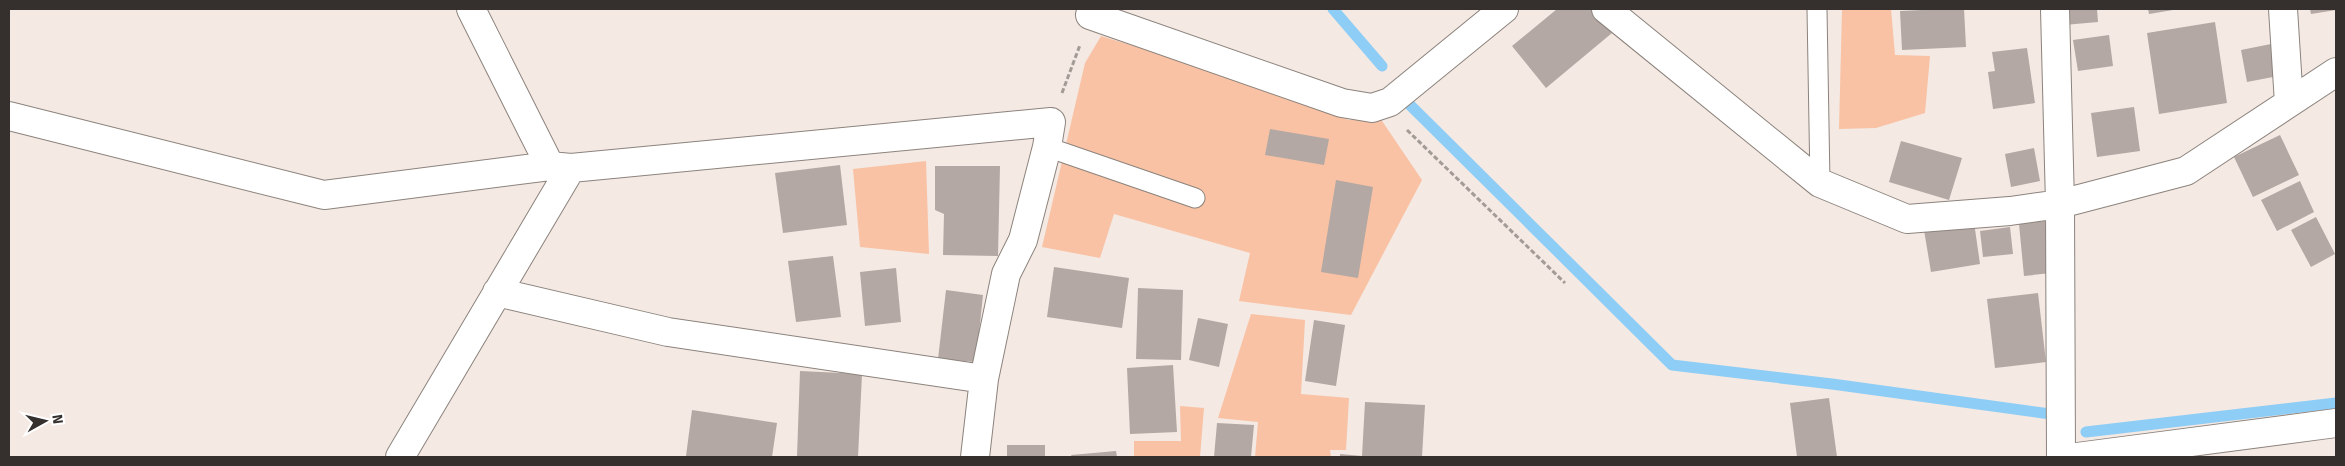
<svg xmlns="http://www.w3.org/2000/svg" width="2345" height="466" viewBox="0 0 2345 466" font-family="'Fira Sans',sans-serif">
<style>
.green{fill:#f9c2a4}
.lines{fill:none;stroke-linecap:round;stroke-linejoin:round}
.stream{stroke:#8ecdf6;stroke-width:11}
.building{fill:#b3a8a3}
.service-casing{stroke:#8c837d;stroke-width:21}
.minor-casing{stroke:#8c837d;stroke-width:30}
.path{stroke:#a39b96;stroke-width:3;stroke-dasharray:5 2.5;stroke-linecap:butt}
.service{stroke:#fff;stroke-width:19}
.minor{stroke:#fff;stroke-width:28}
</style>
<rect width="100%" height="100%" fill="#f4e9e3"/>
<path class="green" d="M1842,9H1891L1895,55L1930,56L1925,113L1876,128L1839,129Z
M1101,36L1196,65L1349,120L1378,115L1422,180L1351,315L1239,301L1250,253L1114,214L1100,258L1042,247L1085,63Z
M926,161L929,254L860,247L853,169Z
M1251,314L1305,320L1301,394L1349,398L1346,450H1330L1331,457H1255L1258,422L1218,418Z
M1180,406L1204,408L1200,457H1134V441H1181Z"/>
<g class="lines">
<path class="stream" d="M1333,9L1382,66
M1410,105L1672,365L1832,384L2050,414
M2086,432L2336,403"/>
</g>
<path class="building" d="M1557,9H1592L1612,33L1546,88L1512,46Z
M1942,9H1964L1966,47L1902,50L1900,11Z
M2062,9H2097L2098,22L2064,25Z
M2148,9H2173V10L2149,14Z
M2310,9H2336V10L2311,14Z
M2215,22L2227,103L2159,114L2147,33Z
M2109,35L2113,66L2078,71L2073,40Z
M2271,44L2278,76L2247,82L2241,50Z
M2027,48L2035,103L1993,109L1988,72L1995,71L1992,52Z
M2134,107L2140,151L2097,157L2091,113Z
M1270,129L1329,139L1324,165L1265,155Z
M2280,135L2299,175L2253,197L2234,157Z
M1901,141L1962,158L1949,200L1889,182Z
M2034,148L2040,181L2011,187L2005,154Z
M840,165L847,225L783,233L775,173Z
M935,166H1000L998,256L943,255L944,214L935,210Z
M1336,180L1373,187L1358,278L1321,272Z
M2300,181L2314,212L2277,231L2261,200Z
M2316,217L2335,254L2311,267L2291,230Z
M2045,221L2051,273L2024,276L2019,224Z
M1974,222L1980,264L1931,272L1924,230Z
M2010,227L2013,254L1983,257L1980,231Z
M833,256L841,317L796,322L788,261Z
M1054,267L1129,278L1122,328L1047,317Z
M896,268L901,322L865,326L860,272Z
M1138,288L1183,290L1181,360L1136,359Z
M946,290L983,295L976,362L938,359Z
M2038,293L2046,362L1995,368L1987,299Z
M1198,318L1228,324L1219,367L1189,360Z
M1314,320L1345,325L1336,386L1305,381Z
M1173,365L1177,432L1130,434L1127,368Z
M800,371L862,374L858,457L797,456Z
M1829,398L1837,457H1797L1790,403Z
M1365,402L1425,405L1422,457H1340V454L1362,456Z
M692,410L777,423L772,457L686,456Z
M1217,423L1254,425L1251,457H1214Z
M1007,445H1045V457H1007Z
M1116,451L1117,457H1072L1071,455Z"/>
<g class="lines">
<defs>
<path id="service" d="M1817,9L1820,183
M1047,147L1195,198"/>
<path id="minor" d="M471,9L550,166
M1606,9L1820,183L1907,219L2010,211L2060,204L2186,171L2336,72
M2055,9L2060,204L2061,457
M2283,9L2289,103
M1090,15L1342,103L1372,108L1390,102L1504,9
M9,116L324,195L550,166L571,168L1051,122L1047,147L1023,240L1006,274L984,379L975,457
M497,292L668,332L984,379
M400,457L571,168
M2077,457L2336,423"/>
</defs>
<use href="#service" class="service-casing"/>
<use href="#minor" class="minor-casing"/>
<path class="path" d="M1062,93L1080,45
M1407,130L1565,283"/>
<use href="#service" class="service"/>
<use href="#minor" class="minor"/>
</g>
<rect width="2345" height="466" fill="none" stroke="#35302e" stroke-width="20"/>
<g transform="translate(45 421) rotate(82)" stroke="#ffffff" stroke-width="4" paint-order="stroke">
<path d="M0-4L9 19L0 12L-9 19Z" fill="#35302e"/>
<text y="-8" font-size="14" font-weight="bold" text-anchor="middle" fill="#35302e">N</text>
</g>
</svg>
